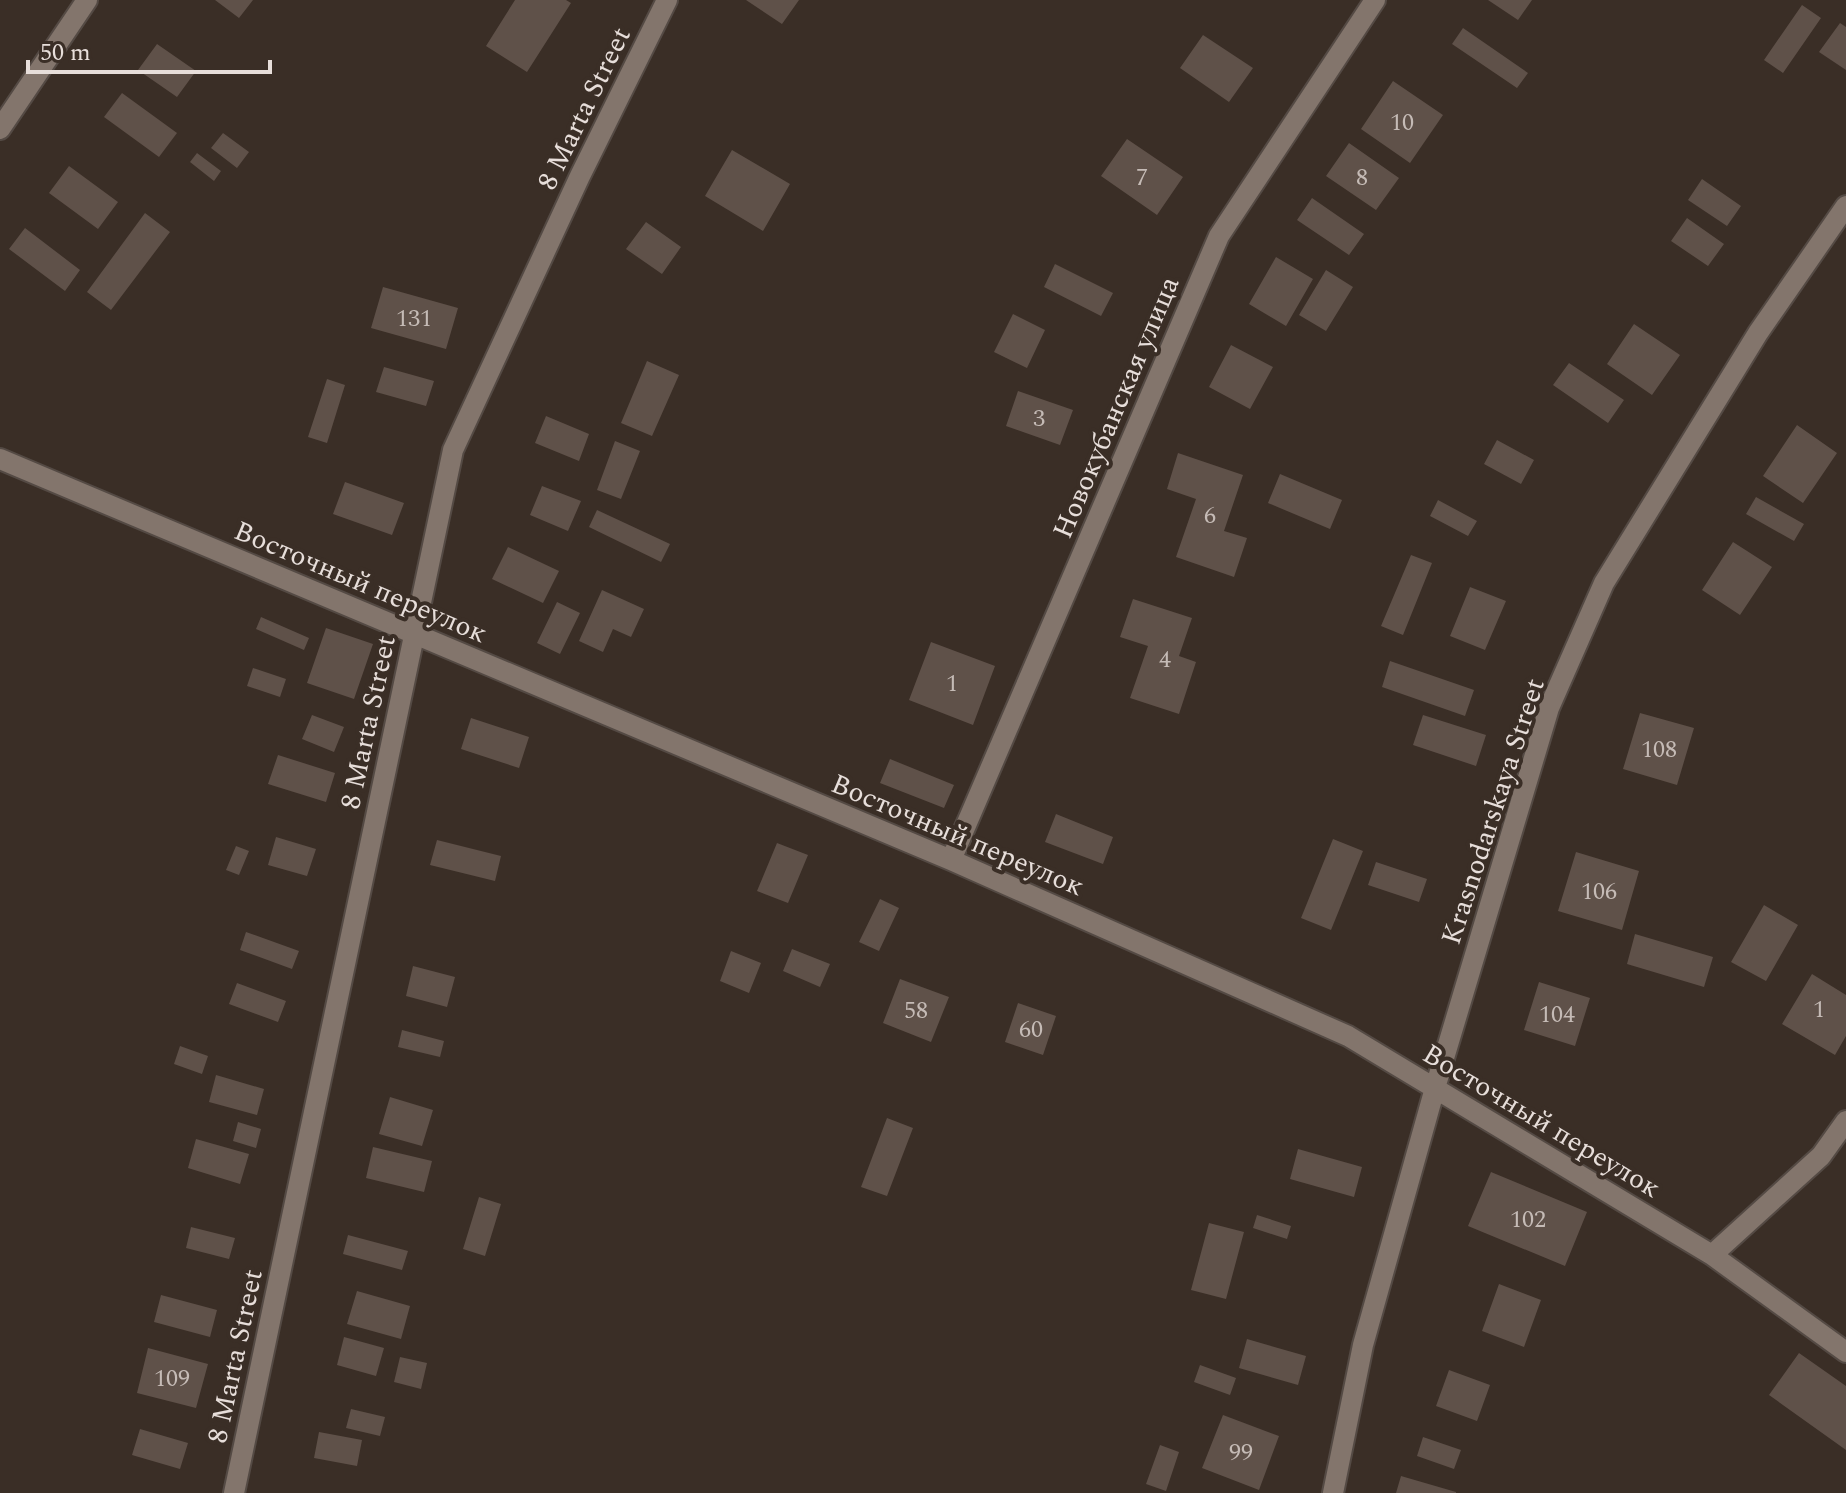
<svg xmlns="http://www.w3.org/2000/svg" width="1846" height="1493" viewBox="0 0 1846 1493" font-family="Spectral,serif">
<style>
.building{fill:#5f5149}
.lines{fill:none;stroke-linecap:round;stroke-linejoin:round}
.minor-casing{stroke:#544a44;stroke-width:24}
.minor{stroke:#83756c;stroke-width:20}
.labels{text-anchor:middle;stroke-width:8;stroke-linejoin:round;paint-order:stroke}
.number-label{font-size:24px;fill:#c5bbb6}
.street-label{font-size:28px;fill:#e7deda;stroke:#3a2e26}
</style>
<rect width="100%" height="100%" fill="#3a2e26"/>
<path class="building" d="M215,0H253L239,18Z
M515,0H566L571,3L527,72L486,46Z
M746,0H799L782,24Z
M1488,0H1532L1518,20Z
M1802,5L1821,18L1783,73L1764,60Z
M1840,23L1846,27V70L1819,52Z
M1463,28L1528,73L1517,88L1452,44Z
M1203,35L1253,68L1229,102L1180,68Z
M157,44L196,71L177,97L138,70Z
M1393,81L1443,115L1410,163L1361,129Z
M122,93L177,133L159,157L104,117Z
M223,133L249,152L237,168L211,148Z
M1127,139L1183,177L1157,215L1101,176Z
M1349,143L1399,178L1376,210L1326,176Z
M732,150L790,184L763,231L705,196Z
M197,153L221,171L214,181L190,162Z
M69,166L118,202L98,229L49,193Z
M1702,179L1741,206L1727,226L1688,200Z
M1312,198L1364,234L1349,255L1297,220Z
M145,213L170,232L111,310L87,292Z
M1687,218L1724,244L1708,266L1671,241Z
M646,222L681,247L662,274L626,249Z
M25,228L80,270L65,291L9,249Z
M1276,257L1313,279L1286,326L1249,304Z
M1055,264L1113,293L1101,316L1044,287Z
M1326,270L1353,287L1326,331L1299,315Z
M383,287L458,308L446,349L371,328Z
M1013,314L1045,330L1027,368L994,352Z
M1634,324L1680,355L1652,395L1607,364Z
M1231,345L1273,367L1250,409L1209,387Z
M647,361L679,375L652,436L621,423Z
M1569,363L1624,400L1608,423L1553,385Z
M384,367L434,381L426,406L376,392Z
M327,379L345,385L327,443L308,437Z
M1018,391L1073,410L1060,445L1006,426Z
M546,416L589,434L579,461L535,443Z
M1797,425L1837,453L1803,503L1763,476Z
M1497,440L1534,460L1521,484L1484,464Z
M615,441L640,451L621,499L597,490Z
M1178,453L1243,475L1224,531L1247,538L1234,577L1176,557L1196,499L1167,489Z
M1280,474L1342,500L1330,529L1268,503Z
M345,482L404,503L392,535L333,514Z
M542,486L581,501L568,531L530,515Z
M1756,497L1804,524L1794,541L1746,514Z
M1438,500L1477,521L1468,536L1430,516Z
M597,510L670,544L661,562L589,527Z
M1733,542L1772,567L1740,615L1702,590Z
M508,547L559,571L543,603L492,579Z
M1411,555L1432,563L1403,635L1381,626Z
M1470,587L1506,601L1485,650L1450,636Z
M602,590L644,609L631,637L613,629L603,652L579,641Z
M1133,599L1192,618L1179,656L1196,662L1179,714L1130,698L1148,646L1120,637Z
M557,602L580,613L560,654L537,643Z
M261,617L309,638L304,650L256,629Z
M326,628L373,644L354,699L307,683Z
M931,642L995,666L973,725L909,700Z
M1390,661L1474,690L1465,716L1382,687Z
M253,668L286,679L280,697L247,686Z
M1640,713L1694,728L1677,785L1623,769Z
M312,715L344,727L334,752L302,739Z
M1423,715L1486,735L1476,766L1413,745Z
M471,718L529,737L519,768L461,749Z
M278,755L335,773L326,802L268,784Z
M890,759L954,785L944,808L880,783Z
M1056,814L1113,837L1103,864L1045,842Z
M276,837L316,849L307,876L268,865Z
M1333,839L1363,851L1331,930L1301,918Z
M437,840L501,856L495,881L430,865Z
M777,843L808,855L788,903L757,891Z
M236,846L249,851L239,875L226,870Z
M1576,852L1639,871L1622,930L1558,911Z
M1376,862L1427,879L1419,902L1368,885Z
M880,899L899,908L879,951L859,942Z
M1764,905L1798,925L1766,981L1731,962Z
M246,932L299,951L292,969L240,950Z
M1635,934L1713,957L1704,987L1627,964Z
M792,949L830,964L820,987L783,971Z
M731,951L761,963L749,993L720,981Z
M413,966L455,977L447,1007L406,996Z
M1812,974L1846,995V1036L1835,1055L1782,1024Z
M900,979L949,997L931,1042L883,1023Z
M1539,982L1590,998L1575,1046L1524,1030Z
M237,983L286,1001L278,1022L229,1004Z
M1018,1003L1056,1016L1043,1055L1005,1042Z
M402,1030L444,1041L440,1057L398,1047Z
M180,1046L208,1056L202,1074L174,1064Z
M216,1075L264,1089L257,1115L209,1102Z
M390,1097L433,1110L422,1146L379,1134Z
M887,1118L913,1128L887,1196L861,1187Z
M238,1122L261,1129L256,1148L233,1141Z
M196,1139L249,1154L240,1184L188,1168Z
M373,1147L432,1161L424,1192L366,1178Z
M1298,1149L1362,1167L1354,1197L1290,1179Z
M1491,1172L1587,1212L1565,1266L1468,1226Z
M479,1197L501,1204L485,1256L463,1249Z
M1257,1215L1291,1226L1287,1239L1253,1228Z
M1209,1223L1244,1232L1226,1299L1191,1290Z
M191,1227L235,1238L229,1259L186,1248Z
M348,1235L408,1251L402,1270L343,1254Z
M1499,1284L1541,1300L1524,1347L1482,1331Z
M357,1291L410,1306L401,1339L347,1324Z
M161,1295L217,1310L210,1337L154,1322Z
M344,1337L384,1348L376,1376L337,1365Z
M1247,1339L1306,1356L1298,1385L1239,1368Z
M148,1348L208,1364L196,1408L137,1393Z
M1799,1353L1846,1386V1450L1769,1395Z
M400,1357L427,1363L421,1389L394,1382Z
M1200,1365L1236,1378L1230,1395L1194,1382Z
M1449,1370L1490,1385L1477,1421L1436,1406Z
M351,1409L385,1417L380,1436L346,1428Z
M1223,1415L1279,1436L1259,1490L1202,1468Z
M140,1429L188,1443L180,1469L132,1455Z
M319,1432L362,1440L357,1466L314,1458Z
M1423,1437L1461,1450L1454,1469L1417,1456Z
M1160,1445L1179,1452L1166,1491L1146,1484Z
M1401,1476L1456,1492V1493H1396Z"/>
<g class="lines">
<defs>
<path id="minor" d="M0,129L87,0
M0,459L951,860L1348,1036L1712,1255L1846,1352
M951,860L1219,236L1375,0
M1712,1255L1821,1156L1846,1121
M234,1493L453,450L580,176L667,0
M1333,1493L1363,1345L1435,1088L1549,708L1604,583L1758,333L1846,206"/>
</defs>
<use href="#minor" class="minor-casing"/>
<use href="#minor" class="minor"/>
</g>
<g class="labels">
<g class="number-label">
<text x="1402" y="130">10</text>
<text x="1142" y="185">7</text>
<text x="1362" y="185">8</text>
<text x="414" y="326">131</text>
<text x="1039" y="426">3</text>
<text x="1210" y="523">6</text>
<text x="1165" y="667">4</text>
<text x="952" y="691">1</text>
<text x="1659" y="757">108</text>
<text x="1599" y="899">106</text>
<text x="1819" y="1017">1</text>
<text x="916" y="1018">58</text>
<text x="1557" y="1022">104</text>
<text x="1031" y="1037">60</text>
<text x="1528" y="1227">102</text>
<text x="172" y="1386">109</text>
<text x="1241" y="1460">99</text>
</g>
<g class="street-label">
<text transform="translate(583 108) rotate(-64)" y="10">8 Marta Street</text>
<text transform="translate(1115 407) rotate(-67)" y="10">Новокубанская улица</text>
<text transform="translate(361 581) rotate(23)" y="10">Восточный переулок</text>
<text transform="translate(367 722) rotate(-78)" y="10">8 Marta Street</text>
<text transform="translate(1492 811) rotate(-72)" y="10">Krasnodarskaya Street</text>
<text transform="translate(958 834) rotate(23)" y="10">Восточный переулок</text>
<text transform="translate(1542 1120) rotate(31)" y="10">Восточный переулок</text>
<text transform="translate(234 1356) rotate(-78)" y="10">8 Marta Street</text>
</g>
</g>
<path d="M28 60v12h242v-12" fill="none" stroke="#e7deda" stroke-width="4"/>
<text x="40" y="60" font-size="24" fill="#e7deda" stroke="#3a2e26" stroke-width="6" paint-order="stroke">50 m</text>
</svg>
